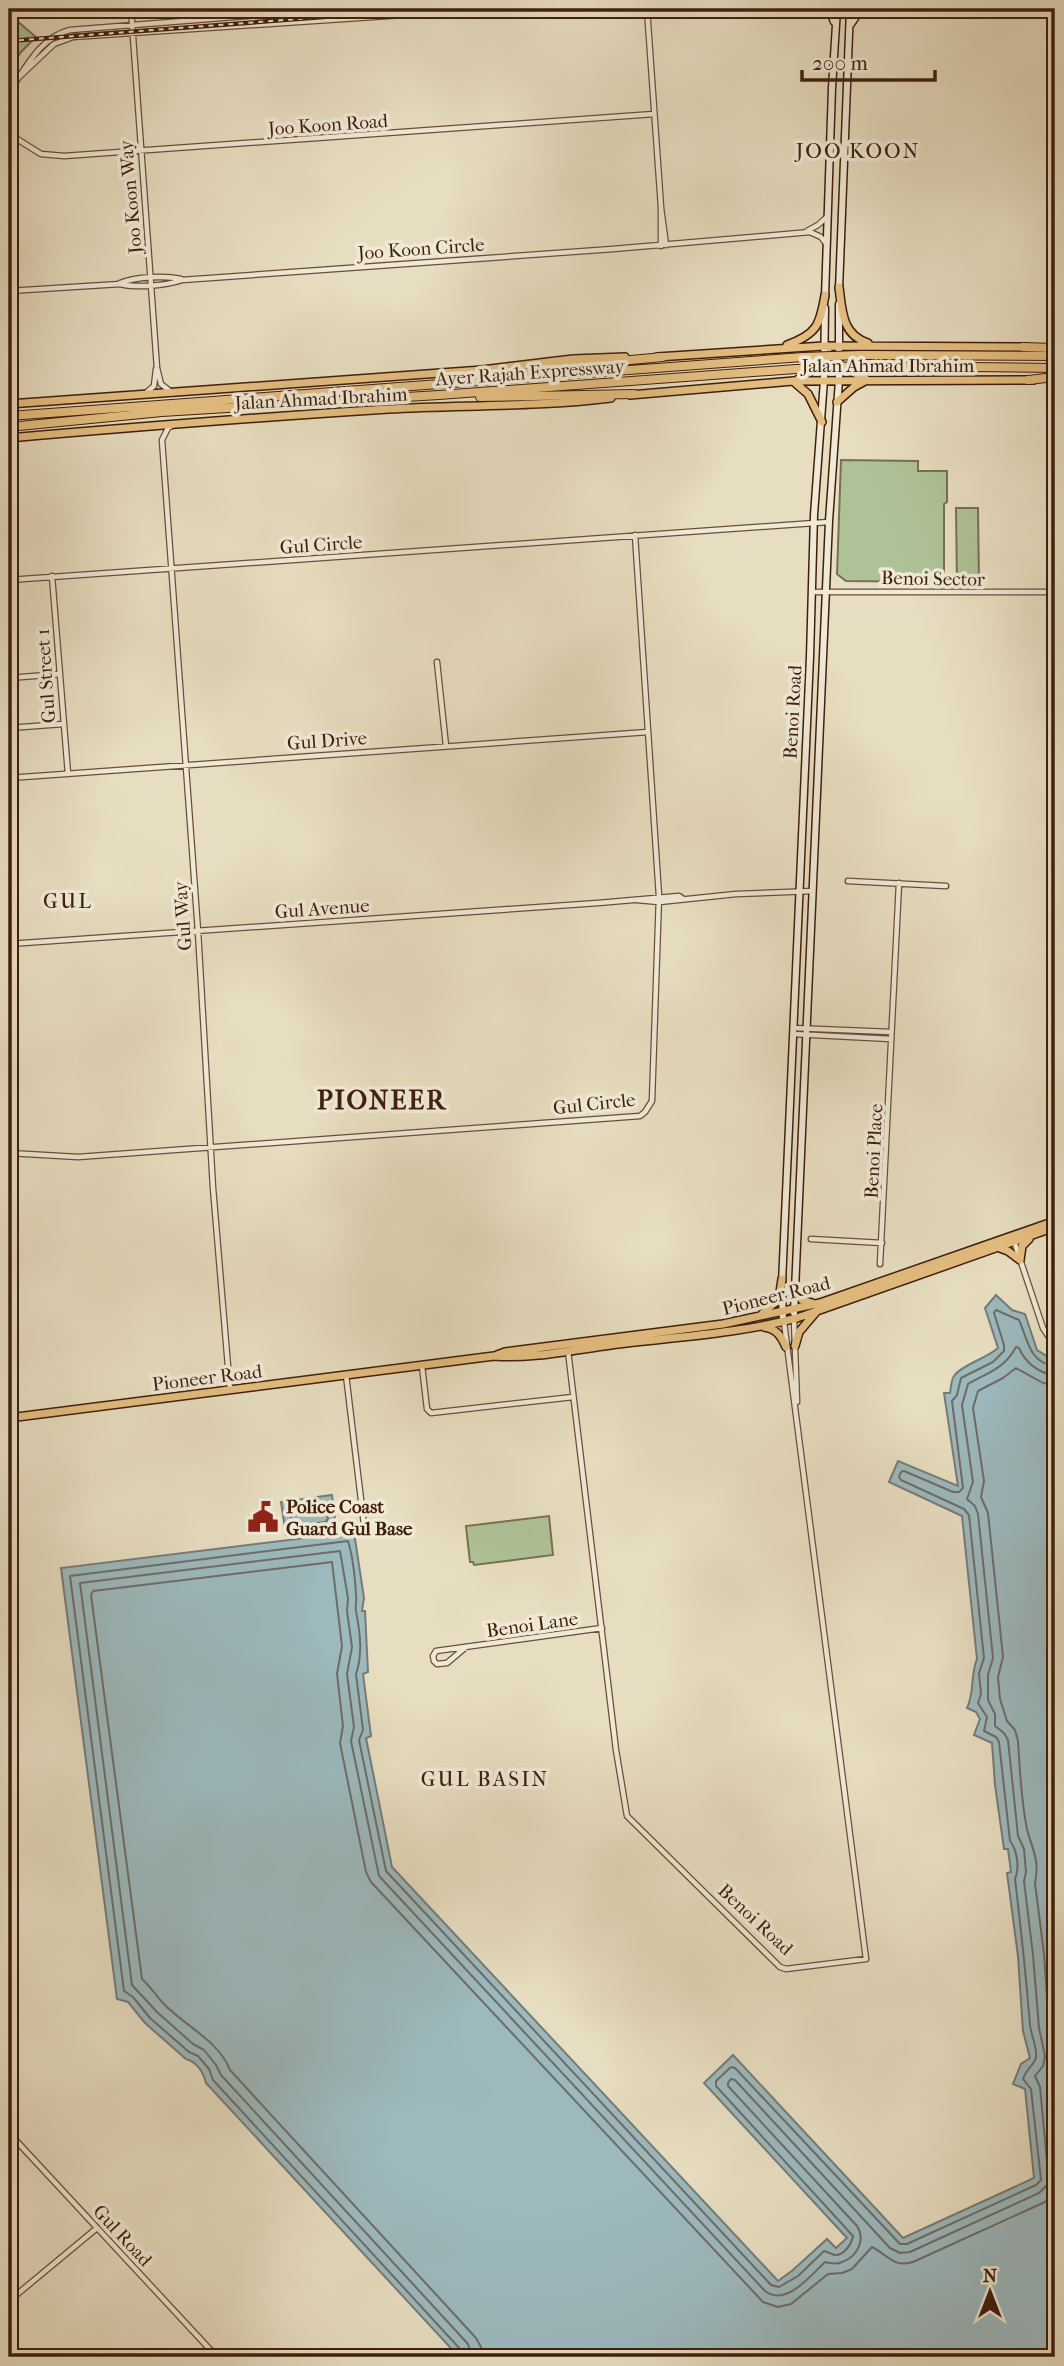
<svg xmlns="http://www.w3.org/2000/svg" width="1064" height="2366" viewBox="0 0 1064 2366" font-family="'IM FELL French Canon',serif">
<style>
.green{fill:#afc297;stroke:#787052;stroke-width:2}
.water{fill:#9cb9be;stroke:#777b77;stroke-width:2}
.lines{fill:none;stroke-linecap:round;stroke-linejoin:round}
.shore{stroke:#6e6c66;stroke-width:2}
.street-casing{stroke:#6a4e3a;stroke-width:7}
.secondary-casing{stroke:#401e0d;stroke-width:9}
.primary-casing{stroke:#401e0d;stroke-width:10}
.highway-casing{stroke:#401e0d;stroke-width:10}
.street{stroke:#efe9d6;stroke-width:4.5}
.secondary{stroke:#efe9d6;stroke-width:6}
.primary{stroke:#e4be80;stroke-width:7}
.highway{stroke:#e4be80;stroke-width:8}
.rail-casing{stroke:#401e0d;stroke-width:4.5}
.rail{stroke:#efe9d6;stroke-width:2;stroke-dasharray:5;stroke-linecap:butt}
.highway-bridge-casing{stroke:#401e0d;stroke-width:10;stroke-linecap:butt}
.highway-bridge{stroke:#e4be80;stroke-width:8}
.labels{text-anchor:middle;stroke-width:7;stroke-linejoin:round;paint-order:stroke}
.street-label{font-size:19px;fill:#401e0d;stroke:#efe9d6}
.poi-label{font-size:19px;font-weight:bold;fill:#401e0d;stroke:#efe9d6;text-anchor:start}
.neighbourhood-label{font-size:21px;letter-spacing:2px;fill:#401e0d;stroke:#efe9d6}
.district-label{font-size:26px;font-weight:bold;letter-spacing:2px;fill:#401e0d;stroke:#efe9d6}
</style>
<rect width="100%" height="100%" fill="#e7ddc0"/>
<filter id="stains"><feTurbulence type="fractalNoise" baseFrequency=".00286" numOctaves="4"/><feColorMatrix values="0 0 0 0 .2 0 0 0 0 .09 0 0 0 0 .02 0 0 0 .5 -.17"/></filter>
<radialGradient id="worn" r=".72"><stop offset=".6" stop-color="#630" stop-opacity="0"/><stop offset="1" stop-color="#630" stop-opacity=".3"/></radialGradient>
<path class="green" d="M9,14L36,37L21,52L9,70Z
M841,460L918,461V471H947V502L944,504V574L941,582L846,581L837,574Z
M956,508H978L979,583H957Z
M549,1516L553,1555L474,1565L473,1562H470L466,1526Z"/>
<path class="water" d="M996,1295L1012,1310L1025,1314L1037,1350L1055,1361V2357H459L206,2083C203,2072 197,2062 186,2059L145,2023L128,2002L117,1999L61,1568L354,1532L364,1598L362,1611H365L368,1672L363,1674L371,1736L366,1738L392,1867L778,2281L793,2270L827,2239L836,2248L847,2238L704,2083L733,2055L903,2238L1034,2178L1025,2089L1013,2084L1021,2064L1030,2058L1023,2031L1018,1956L1007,1873L1011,1872L1008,1849H1004L995,1785L992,1743L974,1735L980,1719L976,1712L967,1708C975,1691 970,1676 977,1659L962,1516L889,1482L898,1461L958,1486L944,1393H950C951,1388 951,1380 954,1376C960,1366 987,1358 998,1348L985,1308Z
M332,1495L336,1528L286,1535L281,1502Z"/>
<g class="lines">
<path class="shore" d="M1055,1385L1043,1383L1016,1368L1003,1378L978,1391L973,1408L984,1481L981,1497L988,1513L1003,1657L998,1677L1000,1699L1007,1721L1015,1730L1018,1741C1020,1770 1021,1801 1027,1829C1032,1849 1040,1860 1035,1883L1044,1954L1049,2027L1055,2052
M324,1504L328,1518L326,1522L295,1526L292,1525L290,1511L292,1508Z
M463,2357L461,2350L213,2080L209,2069L198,2056L189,2052L150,2018L133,1997L124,1991L70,1576L348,1541C353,1557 355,1577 356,1595C357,1600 355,1606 356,1611C360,1632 363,1654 356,1674L363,1730L359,1740L386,1871L771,2285L779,2287L798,2276L824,2251C828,2252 831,2254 835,2255C844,2256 852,2243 853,2236L716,2086V2081L731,2067L735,2068L900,2244H907L1036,2185L1041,2180L1031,2089L1023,2079C1026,2069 1036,2063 1036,2057C1037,2046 1031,2035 1030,2025C1026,1976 1021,1928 1015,1879C1020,1868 1017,1850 1010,1841L999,1742L996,1737L984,1731L987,1717L978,1703L981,1694L979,1673L984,1658L969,1515L964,1509L901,1480L899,1477L901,1472L904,1471L953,1492H959L963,1488L952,1401L957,1395L961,1378L993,1362L1004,1351V1345L994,1313L996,1310L1019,1320C1028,1340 1029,1363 1055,1366
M472,2357L468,2344L221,2075L216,2065L204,2050L193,2044L157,2012L132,1985L80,1583L340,1551L348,1598L347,1611L352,1647L347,1674L354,1727L351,1741L379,1876L765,2291C786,2307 810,2276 825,2262C830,2263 836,2265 842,2262C857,2257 866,2240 857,2226L728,2086V2083L731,2079L735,2080L890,2248L900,2253L910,2252L1039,2193L1049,2183L1040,2087L1035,2076L1043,2066L1045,2056L1039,2028L1033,1955L1024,1881L1026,1872L1024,1849L1018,1836L1008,1740L1004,1733L995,1726V1714L988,1700V1675L993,1658L978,1514L975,1506L967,1499L973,1482L962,1405L968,1384C989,1372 1004,1369 1016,1347L1019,1348C1025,1362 1039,1374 1055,1375
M482,2357L481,2347L476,2338L230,2070C219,2041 185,2026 164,2004C156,1996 150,1986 142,1979L91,1595L93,1591L332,1562L342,1646L337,1674L343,1726L340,1743L366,1872L371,1882L763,2302L778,2307L791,2304L828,2274L842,2273L852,2269L872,2247C888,2255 893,2268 913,2262L1045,2202L1055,2193"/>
<defs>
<path id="street" d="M131,9L157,368L161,384L170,391
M647,9L661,207V246
M18,78L54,44L73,37L492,9
M9,92C26,68 39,38 70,30L336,9
M9,134L41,154L64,156L654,114
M661,208L666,245
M807,231L818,225L828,216
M120,283C136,277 164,275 181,279
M9,291L120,284C137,288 165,286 182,280L613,249L810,232L821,237L827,245
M147,392L154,386L156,369
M173,425L168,428L162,440L198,931L213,1188L230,1390
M52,576L68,774
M9,580L829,522
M812,592H1055
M437,662L446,746
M9,678L59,674
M9,728L63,724
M9,778L648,732
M848,881L946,886
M637,900L659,902L736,894L813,891
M9,944L598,903L679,896L682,898
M793,1028L891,1032
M793,1034L891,1039
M9,1153L78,1157L640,1116L645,1112L652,1101L659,896L635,535
M811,1239L882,1243
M1014,1241L1043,1328L1055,1346
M880,1264L899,883
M794,1320L797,1402
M568,1351L616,1750L627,1816L780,1967L786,1969L866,1959L784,1322
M422,1366L427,1409L431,1413L573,1397
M346,1375L365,1533
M466,1647L447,1663L437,1664L434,1661L433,1656L436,1651C491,1643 547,1636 602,1628
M9,2133L217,2357
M9,2301L97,2228"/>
<path id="secondary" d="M829,9L834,22
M851,24L861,9
M839,289L850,9
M825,297L832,88L837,9
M782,1283L810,657L814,515L824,380L825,308
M782,1294L783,1321
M794,1313L829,521L839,380V304"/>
<path id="primary" d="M839,287C842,311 842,335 868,343
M787,345C817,334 820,325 825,295
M829,353L841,366L865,378
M657,357L824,346L1027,347
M797,380L834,357
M793,381L808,394L822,422
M630,395L793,381L1034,380
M837,402L854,387L865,381
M9,404L482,370L573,359L625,357
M9,438C135,427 262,417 389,409C463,405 538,407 611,398
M1000,1248L1008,1251L1020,1260
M1020,1260L1022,1246L1029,1239
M794,1286L802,1300L812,1303
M762,1314L779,1299L782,1279
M764,1327C777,1329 781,1336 786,1347
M795,1346L799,1332L816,1312
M497,1355L505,1352L723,1324L820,1303L1055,1221
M9,1418L494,1356C532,1359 573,1350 611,1345C673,1337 737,1334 797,1318L1055,1227"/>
<path id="highway" d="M1023,347L1055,348
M860,355L1055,356
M860,366L1055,368
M511,375L577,365L663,357
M1028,380L1055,377
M480,397L634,394
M9,416L803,357
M9,427L162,412L439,395L796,369"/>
</defs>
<use href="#street" class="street-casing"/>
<use href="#secondary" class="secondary-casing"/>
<use href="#primary" class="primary-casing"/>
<use href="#highway" class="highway-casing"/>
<use href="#street" class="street"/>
<use href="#secondary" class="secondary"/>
<use href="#primary" class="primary"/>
<use href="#highway" class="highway"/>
<defs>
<path id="rail" d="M9,41L429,9"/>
</defs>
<use href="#rail" class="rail-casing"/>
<use href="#rail" class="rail"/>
<defs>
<path id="highway-bridge" d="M803,357L860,355
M796,369L860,366"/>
</defs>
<use href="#highway-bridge" class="highway-bridge-casing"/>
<use href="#highway-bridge" class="highway-bridge"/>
</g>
<defs>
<symbol id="civic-bare" viewBox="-9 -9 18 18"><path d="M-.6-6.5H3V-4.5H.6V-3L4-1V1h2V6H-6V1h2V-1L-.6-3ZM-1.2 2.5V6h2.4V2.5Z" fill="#8f2418" stroke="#efe9d6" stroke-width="2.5" paint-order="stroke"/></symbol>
</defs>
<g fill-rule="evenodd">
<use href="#civic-bare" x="241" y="1495" width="44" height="44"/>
</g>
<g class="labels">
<g class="street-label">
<text transform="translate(328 124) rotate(-4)" y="7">Joo Koon Road</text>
<text transform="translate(130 197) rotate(-95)" y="7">Joo Koon Way</text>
<text transform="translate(421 248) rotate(-4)" y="7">Joo Koon Circle</text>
<text x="888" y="372">Jalan Ahmad Ibrahim</text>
<text transform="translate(530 372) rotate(-4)" y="7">Ayer Rajah Expressway</text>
<text transform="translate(321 398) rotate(-3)" y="7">Jalan Ahmad Ibrahim</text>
<text transform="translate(321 544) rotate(-4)" y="7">Gul Circle</text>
<text transform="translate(933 578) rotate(1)" y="7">Benoi Sector</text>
<text transform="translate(45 676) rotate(-94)" y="7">Gul Street 1</text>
<text transform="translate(792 712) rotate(-87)" y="7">Benoi Road</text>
<text transform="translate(327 740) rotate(-4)" y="7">Gul Drive</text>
<text transform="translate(322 908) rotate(-4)" y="7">Gul Avenue</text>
<text transform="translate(182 916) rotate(-94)" y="7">Gul Way</text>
<text transform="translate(594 1103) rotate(-6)" y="7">Gul Circle</text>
<text transform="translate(873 1151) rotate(-87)" y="7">Benoi Place</text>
<text transform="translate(776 1295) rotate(-14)" y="7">Pioneer Road</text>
<text transform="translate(207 1377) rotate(-7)" y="7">Pioneer Road</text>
<text transform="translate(532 1624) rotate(-8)" y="7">Benoi Lane</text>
<text transform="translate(756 1919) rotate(43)" y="7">Benoi Road</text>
<text transform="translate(123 2235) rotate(47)" y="7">Gul Road</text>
</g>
<g class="poi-label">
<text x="286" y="1513">Police Coast<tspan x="286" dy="22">Guard Gul Base</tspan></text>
</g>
<g class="neighbourhood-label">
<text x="858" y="158">JOO KOON</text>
<text x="68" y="908">GUL</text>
<text x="485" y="1786">GUL BASIN</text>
</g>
<g class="district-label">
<text x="382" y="1109">PIONEER</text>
</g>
</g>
<rect width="1064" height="2366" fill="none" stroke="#e7ddc0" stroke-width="35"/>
<rect x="10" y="10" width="1043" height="2345" fill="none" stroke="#401e0d" stroke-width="3.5"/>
<rect x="18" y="18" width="1029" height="2331" fill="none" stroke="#401e0d" stroke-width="2"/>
<g transform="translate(990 2292)" stroke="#efe9d6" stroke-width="5" paint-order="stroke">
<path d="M0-5L12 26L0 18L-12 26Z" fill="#401e0d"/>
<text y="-10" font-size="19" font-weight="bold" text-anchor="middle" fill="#401e0d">N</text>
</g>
<path d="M802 70v10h133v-10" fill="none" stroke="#401e0d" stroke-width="3.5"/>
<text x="812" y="70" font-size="21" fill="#401e0d" stroke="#efe9d6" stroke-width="5" paint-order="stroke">200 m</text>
<rect width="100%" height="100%" filter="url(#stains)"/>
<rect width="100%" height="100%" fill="url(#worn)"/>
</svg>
